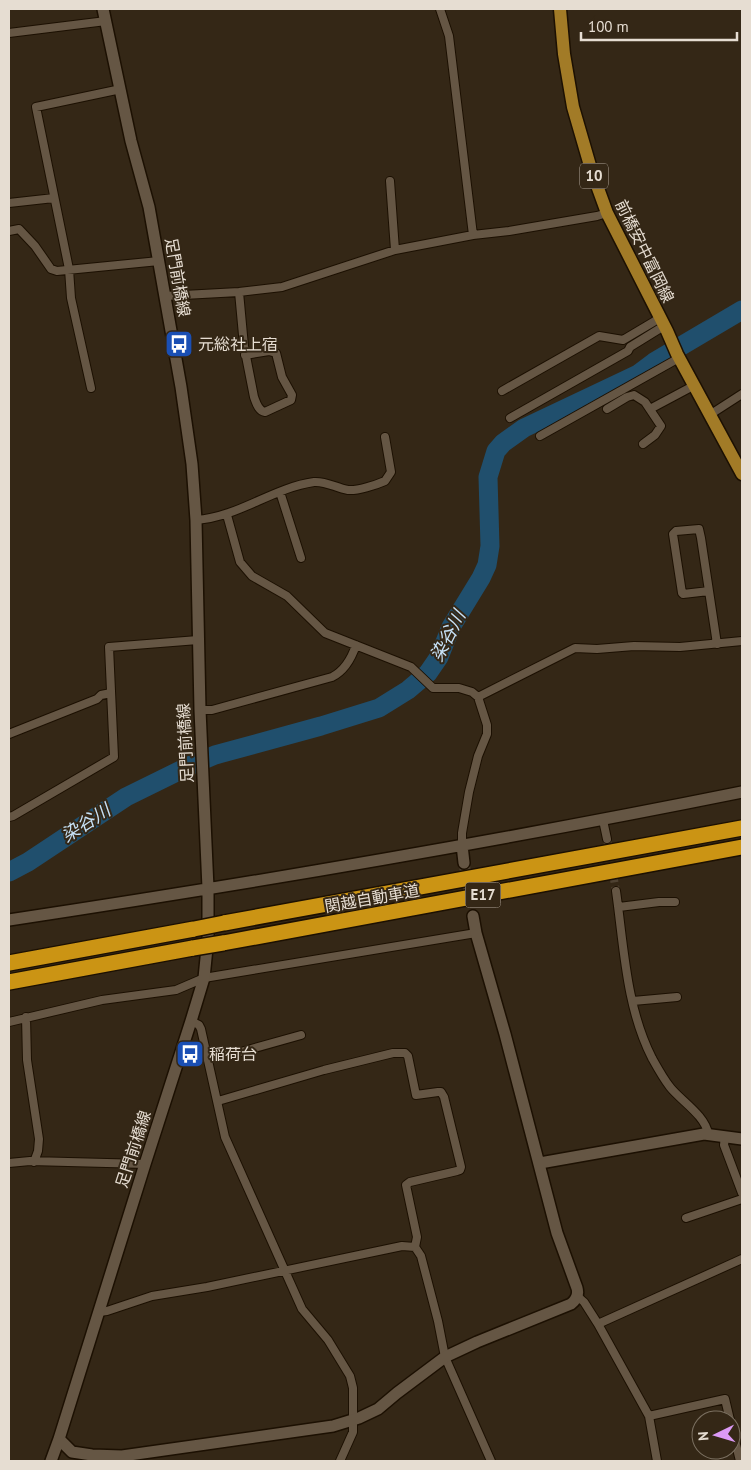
<svg xmlns="http://www.w3.org/2000/svg" width="751" height="1470" viewBox="0 0 751 1470" font-family="'PT Sans','Noto Sans JP',sans-serif">
<style>
.lines{fill:none;stroke-linecap:round;stroke-linejoin:round}
.river{stroke:#204f6d;stroke-width:19}
.street-tunnel{stroke:#4f4232;stroke-width:8;stroke-dasharray:8 4;stroke-linecap:butt}
.secondary-tunnel{stroke:#4f4232;stroke-width:11;stroke-dasharray:11 5.5;stroke-linecap:butt}
.street-casing{stroke:#1c1002;stroke-width:10}
.secondary-casing{stroke:#1c1002;stroke-width:14}
.primary-casing{stroke:#1c1002;stroke-width:15}
.highway-casing{stroke:#1c1002;stroke-width:18}
.street{stroke:#655644;stroke-width:8}
.secondary{stroke:#655644;stroke-width:11}
.primary{stroke:#a27b27;stroke-width:12}
.highway{stroke:#cb9414;stroke-width:15}
.highway-bridge-casing{stroke:#1c1002;stroke-width:18;stroke-linecap:butt}
.highway-bridge{stroke:#cb9414;stroke-width:15}
.labels{text-anchor:middle;stroke-width:4;stroke-linejoin:round;paint-order:stroke}
.shield{fill:#342716;stroke:#b1a69a;stroke-width:1}
.shield-label{font-size:15px;font-weight:bold;fill:#e6ddd2}
.street-label{font-size:16px;fill:#e6ddd2;stroke:#342716}
.poi-label{font-size:16px;fill:#e6ddd2;stroke:#342716;text-anchor:start}
.water-label{font-size:18px;font-style:italic;fill:#c7e2f7;stroke:#342716}
</style>
<rect width="100%" height="100%" fill="#342716"/>
<g class="lines">
<path class="river" d="M9,872L28,862L126,797L189,766L215,755L321,726L379,708L408,690L428,673L439,657L451,627L481,578L487,565L490,546L488,477L496,451L503,443L524,428L638,374L654,362L742,310"/>
<path class="street-tunnel" d="M607,839L616,891"/>
<path class="secondary-tunnel" d="M464,863L473,916"/>
<defs>
<path id="street" d="M440,9L449,36L473,235
M9,33L106,21
M390,181L395,250
M9,203L54,198
M9,231L19,229L35,246L51,269L57,271L159,261
M239,292L244,346L254,397C256,402 258,411 265,412L291,400L292,395L282,377L276,353L269,351L245,355
M165,296L239,292L282,287L395,250L473,235L509,231L597,216L607,213
M91,388L71,298L69,269L36,107L121,89
M502,391L599,336L623,340L660,318
M607,409L627,397L634,395L645,402L661,426L655,435L643,444
M650,409L695,385
M711,414L742,394
M510,418L628,351L630,347L664,326
M540,436L679,358
M280,492L301,558
M227,515L240,562L252,576L287,596L325,633L411,667L433,688H459L472,692L478,697L487,725V734L478,756L469,792L462,833V845
M196,520C239,517 272,488 314,482C326,481 336,488 348,490C357,491 376,485 385,481L391,472L385,437
M709,591L683,594L682,593L673,534L676,531L699,529L701,538L717,644
M478,697L575,648L597,649L634,646L680,647L742,641
M200,710H212L332,677C344,671 352,657 356,645
M9,734L97,699L101,695L111,693
M9,817L13,816L114,757L109,647L198,640
M603,820L607,839
M616,891C624,947 626,1007 652,1058C657,1067 663,1078 670,1087C680,1100 706,1116 708,1134
M619,907L659,902H675
M633,1001L677,997
M26,1017L27,1060L39,1139L38,1151L34,1162
M191,1021L199,1025L201,1029L225,1137L302,1309L328,1340L350,1376L353,1388V1432L340,1461
M9,1022L102,1000L176,990L204,978L476,933
M208,1056L237,1053L301,1035
M218,1101L324,1070L393,1053H405L408,1056L416,1095L438,1092H441L444,1097L461,1167L460,1170L457,1171L410,1182L406,1185L417,1237L415,1247
M725,1136L724,1145L742,1193
M9,1163L30,1161L145,1164
M686,1218L742,1199
M577,1296L584,1302L598,1324L649,1416L657,1461
M99,1312L107,1311L152,1296L207,1287L402,1246L415,1247L421,1256L438,1321L445,1357L491,1461
M598,1324L742,1259
M649,1416L725,1399L730,1420
M731,1424L740,1461"/>
<path id="secondary" d="M462,845L464,863
M9,920C254,883 499,841 742,792
M540,1163L704,1134L742,1139
M59,1439L72,1452L92,1455L122,1456L333,1426L359,1418L378,1409L397,1393L445,1357L477,1342L571,1304C576,1300 579,1295 577,1288L557,1233L505,1034L476,933L473,916
M51,1461L59,1439L145,1164L191,1021L204,978L208,938V888L200,710L196,520L192,464L181,387L149,207L131,141L103,9"/>
<path id="primary" d="M560,9L564,54L573,107L591,169L607,213L667,331L677,354L742,474"/>
<path id="highway" d="M224,923L742,828
M223,943L742,847
M9,963L194,929
M9,982L193,948"/>
</defs>
<use href="#street" class="street-casing"/>
<use href="#secondary" class="secondary-casing"/>
<use href="#primary" class="primary-casing"/>
<use href="#highway" class="highway-casing"/>
<use href="#street" class="street"/>
<use href="#secondary" class="secondary"/>
<use href="#primary" class="primary"/>
<use href="#highway" class="highway"/>
<defs>
<path id="highway-bridge" d="M194,929L224,923
M193,948L223,943"/>
</defs>
<use href="#highway-bridge" class="highway-bridge-casing"/>
<use href="#highway-bridge" class="highway-bridge"/>
</g>
<defs>
<symbol id="bus-square" viewBox="-11 -11 22 22"><rect x="-9" y="-9" width="18" height="18" rx="4" fill="#1a4fb4" stroke="#342716"/><path d="M-5-6H5V4H4V6H2V4H-2V6H-4V4H-5ZM-3.5-4V0h7V-4ZM-3.5 1.2v1.5H-2V1.2ZM2 1.2v1.5H3.5V1.2Z" fill="#fff"/></symbol>
</defs>
<g fill-rule="evenodd">
<use href="#bus-square" x="163" y="328" width="32" height="32"/>
<use href="#bus-square" x="174" y="1038" width="32" height="32"/>
</g>
<g class="labels">
<g class="shield">
<rect x="580" y="163.5" width="28" height="25" rx="4"/>
<rect x="465.5" y="882.5" width="35" height="25" rx="4"/>
</g>
<g class="shield-label">
<text x="594" y="181">10</text>
<text x="483" y="900">E17</text>
</g>
<g class="street-label">
<text transform="translate(645 251) rotate(64)" y="6">前橋安中富岡線</text>
<text transform="translate(178 277) rotate(80)" y="6">足門前橋線</text>
<text transform="translate(185 743) rotate(-93)" y="6">足門前橋線</text>
<text transform="translate(372 898) rotate(-10)" y="6">関越自動車道</text>
<text transform="translate(133 1149) rotate(-72)" y="6">足門前橋線</text>
</g>
<g class="poi-label">
<text x="198" y="350">元総社上宿</text>
<text x="209" y="1060">稲荷台</text>
</g>
<g class="water-label">
<text transform="translate(448 636) rotate(-63)" y="6">染谷川</text>
<text transform="translate(86 823) rotate(-33)" y="6">染谷川</text>
</g>
</g>
<rect width="751" height="1470" fill="none" stroke="#e6ddd2" stroke-width="20"/>
<g transform="translate(716 1435) rotate(265)"><circle r="24" fill="#342716" stroke="#7b7061"/>
<path d="M0-4L9 19L0 12L-9 19Z" fill="#db99f5"/>
<text y="-8" font-size="14" font-weight="bold" text-anchor="middle" fill="#e6ddd2">N</text>
</g>
<path d="M581 32v8h156v-8" fill="none" stroke="#e6ddd2" stroke-width="2.5"/>
<text x="588" y="32" font-size="15" fill="#e6ddd2" stroke="#342716" stroke-width="4" paint-order="stroke">100 m</text>
</svg>
